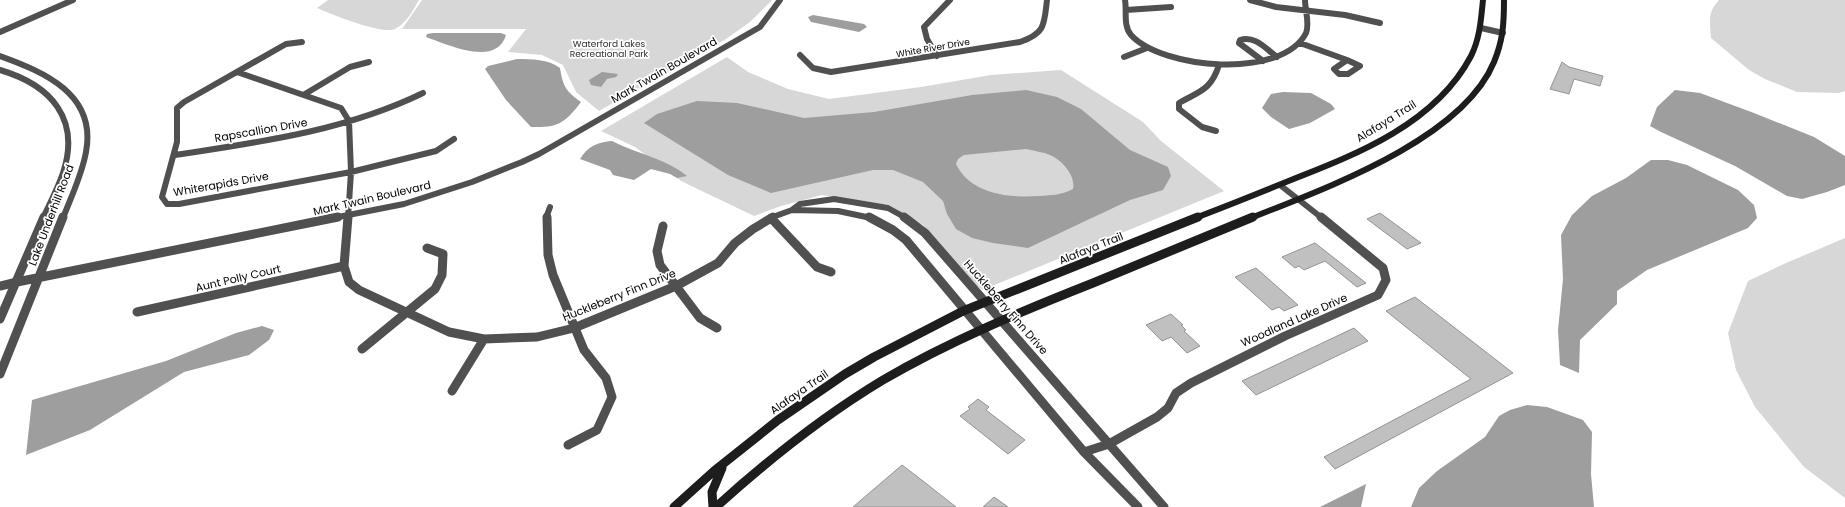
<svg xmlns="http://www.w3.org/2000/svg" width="1845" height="507" viewBox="0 0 1845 507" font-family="Poppins,sans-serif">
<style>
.green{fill:#d7d7d7}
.water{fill:#9e9e9e;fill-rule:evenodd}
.building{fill:#c0c0c0;stroke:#949494}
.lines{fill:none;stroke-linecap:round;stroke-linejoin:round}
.minor-far1{stroke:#505050;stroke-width:6}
.minor{stroke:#505050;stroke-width:9}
.tertiary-far1{stroke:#505050;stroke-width:6}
.tertiary{stroke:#505050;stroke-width:9}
.secondary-far1{stroke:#1d1d1d;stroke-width:6}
.secondary{stroke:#1d1d1d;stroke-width:9}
.labels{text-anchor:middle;stroke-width:3.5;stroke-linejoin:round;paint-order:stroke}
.far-park-label{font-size:9px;fill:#2e2e2e;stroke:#fff}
.far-street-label{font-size:9px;fill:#000;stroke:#fff}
.street-label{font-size:11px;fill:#000;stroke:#fff}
</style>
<rect width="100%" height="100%" fill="#fff"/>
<path class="green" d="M328,0H419C413,10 407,23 395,29C382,35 331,14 317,8Z
M422,0H772L750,22L726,39L599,111L576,92L563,65L542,55L508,52L526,29H402Z
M1719,0H1845V91L1839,93L1797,92L1765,79L1749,70L1711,38C1710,21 1707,13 1719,0Z
M727,57L748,72L788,89L829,99L921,87L991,75L1061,70L1143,122L1161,141L1224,191L992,286L993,289L983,290L971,282L923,225L889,205L822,195L781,206L754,216L681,181L635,147L601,131Z
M1845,238V498L1804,467L1755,407L1736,370L1728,333L1748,281L1786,263Z"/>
<path class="water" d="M813,15L864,24L867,27L859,32L811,22L808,17Z
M433,33H501L506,35C496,68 447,44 426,37L427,34Z
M517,59C532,59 548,59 560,68C563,87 566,91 581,102C565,123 558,128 531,127L506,100L485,69L488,66Z
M602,72L618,74L616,77L607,79L601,87L591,85L589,80Z
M1026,90L1057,97L1081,109L1130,150L1168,167L1171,176L1163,190L1130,200L1028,248L993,243L972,238L956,229L947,214L943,201L923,182L893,170H873L771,193L728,175L644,123L657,114L697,101L737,103L804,118L874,112L972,95ZM1026,149C1034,151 1043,152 1050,155C1062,160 1076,176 1073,189C1062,195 1052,195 1040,196C1010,198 971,195 956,164L958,159L964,155Z
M1675,90L1700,93L1754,113L1814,137L1845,156V185L1827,192L1802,199L1787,196L1735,166L1661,132L1650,126L1657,107Z
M1283,92L1311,93L1331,104L1335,109L1310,123L1289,129L1271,117L1262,108L1271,94Z
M612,141C637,154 665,158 687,176L677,178L670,174L651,169L634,180L613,175L610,170L580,159C588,146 598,142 612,141Z
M1651,160H1668L1687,165L1738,190L1754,205L1757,218L1748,228L1647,270L1617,291V304L1580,340L1579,373L1560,365L1558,330L1563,279L1561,235L1572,215L1592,196L1626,178Z
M262,326L274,330L269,340L249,355L184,372L90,430L26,455L32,400L166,361L236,333Z
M1527,405L1547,407L1583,420L1592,432L1591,474L1594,507H1411L1419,488L1437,471L1485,437L1499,416L1510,410Z
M1366,484L1361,507H1320Z"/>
<path class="building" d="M1562,62L1569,67L1603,76L1600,86L1574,79L1569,94L1550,89Z
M1380,213L1421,243L1407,249L1367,219Z
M1315,243L1366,283L1357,287L1325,261L1304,270L1299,266L1295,268L1282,257Z
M1256,268L1298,305L1284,311L1279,307L1272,310L1235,277Z
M1415,297L1513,373L1335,469L1324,457L1471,379L1386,311Z
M1171,314L1183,325H1181L1186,330L1184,331L1200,346L1187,353L1171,337L1162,341L1146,325Z
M1354,328L1368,341L1256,395L1242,381Z
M978,399L989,407L986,410L1025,440L1008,454L960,416L970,409L968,407Z
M902,465L923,481L956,507H853Z
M994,497L1008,507H983Z"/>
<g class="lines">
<path class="minor-far1" d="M1125,0C1127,11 1123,26 1131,35C1162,69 1282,80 1306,33C1310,24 1305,10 1305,0
M1250,0L1276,7L1345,15L1380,23
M1126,10L1171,7
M1481,28L1503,33
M302,42L286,44L184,102L177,108V142L162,197L167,204H179L351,172L436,151L454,139
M1300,43L1347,60
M800,55L813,68L831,72L1020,42C1046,33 1044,24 1047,0
M937,56L927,39L924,27L950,0
M1124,57L1147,48
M1347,60L1360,66L1348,74H1339L1334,69Z
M1263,61L1239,43L1240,40C1255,35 1266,49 1277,57
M237,72L341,108L349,121L351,172L348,218
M305,94L350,67L369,62
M1216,131L1202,127L1179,109V103C1200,91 1211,90 1219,65
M175,155C260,142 345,131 423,93
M1280,185L1322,218
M792,210L838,211L871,218
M546,218L550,207
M770,218L792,210L800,204L834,199L888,208L906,218"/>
<path class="minor" d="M348,217L344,266L349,282L359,290L449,332L484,339L537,337L574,328L676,286L718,263L735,243L753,229L773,217
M547,217L548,255L553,275L584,350L606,378L612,397L597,430L568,445
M869,217L893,230L906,240L1084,452L1138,507
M904,217L925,233L1164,507
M771,218L817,267L831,272
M663,226L657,251L660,265L700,318L717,328
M0,286L17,282
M137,312L344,266
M362,349L435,289L442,275L443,254L427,248
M452,391L484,339
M1084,452L1109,444L1157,417L1168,408L1176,393L1191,383L1285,336L1378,295L1386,280L1383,268L1321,217"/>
<path class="tertiary-far1" d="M0,32L73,0
M0,56C44,72 97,94 86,152C82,175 71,197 63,218
M0,70C51,85 81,119 63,173C58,188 50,203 43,218
M333,218L404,204L472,182L522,162L539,154L760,27L780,0"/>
<path class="tertiary" d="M17,282L338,217
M0,319L44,217
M0,374L63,217"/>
<path class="secondary-far1" d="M1195,218C1227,206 1259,193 1291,180C1358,154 1436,123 1471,56C1480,38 1481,19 1483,0
M1251,218C1323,189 1462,140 1494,62C1503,40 1504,24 1504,0"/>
<path class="secondary" d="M674,507L714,471L778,420L845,374L874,357L963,311L1198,217
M713,507L712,492L722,468
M716,507C768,460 823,416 883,380C950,341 1022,311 1093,283C1147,261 1200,239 1253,217"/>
</g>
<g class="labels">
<g class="far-park-label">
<text x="609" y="47">Waterford Lakes<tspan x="609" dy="10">Recreational Park</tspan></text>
</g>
<g class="far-street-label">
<text transform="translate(933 48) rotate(-10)" y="3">White River Drive</text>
</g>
<g class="street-label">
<text transform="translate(664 70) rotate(-30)" y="4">Mark Twain Boulevard</text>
<text transform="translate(1386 121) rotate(-32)" y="4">Alafaya Trail</text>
<text transform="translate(261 130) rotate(-10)" y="4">Rapscallion Drive</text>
<text transform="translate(221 184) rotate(-10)" y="4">Whiterapids Drive</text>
<text transform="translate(372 198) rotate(-13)" y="4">Mark Twain Boulevard</text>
<text transform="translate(51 215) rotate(-69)" y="4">Lake Underhill Road</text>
<text transform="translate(1091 248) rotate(-22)" y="4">Alafaya Trail</text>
<text transform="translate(238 278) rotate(-13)" y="4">Aunt Polly Court</text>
<text transform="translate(619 295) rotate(-22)" y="4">Huckleberry Finn Drive</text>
<text transform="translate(1006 307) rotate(49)" y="4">Huckleberry Finn Drive</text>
<text transform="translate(1294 320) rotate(-24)" y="4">Woodland Lake Drive</text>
<text transform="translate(799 392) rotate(-35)" y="4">Alafaya Trail</text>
</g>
</g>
</svg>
